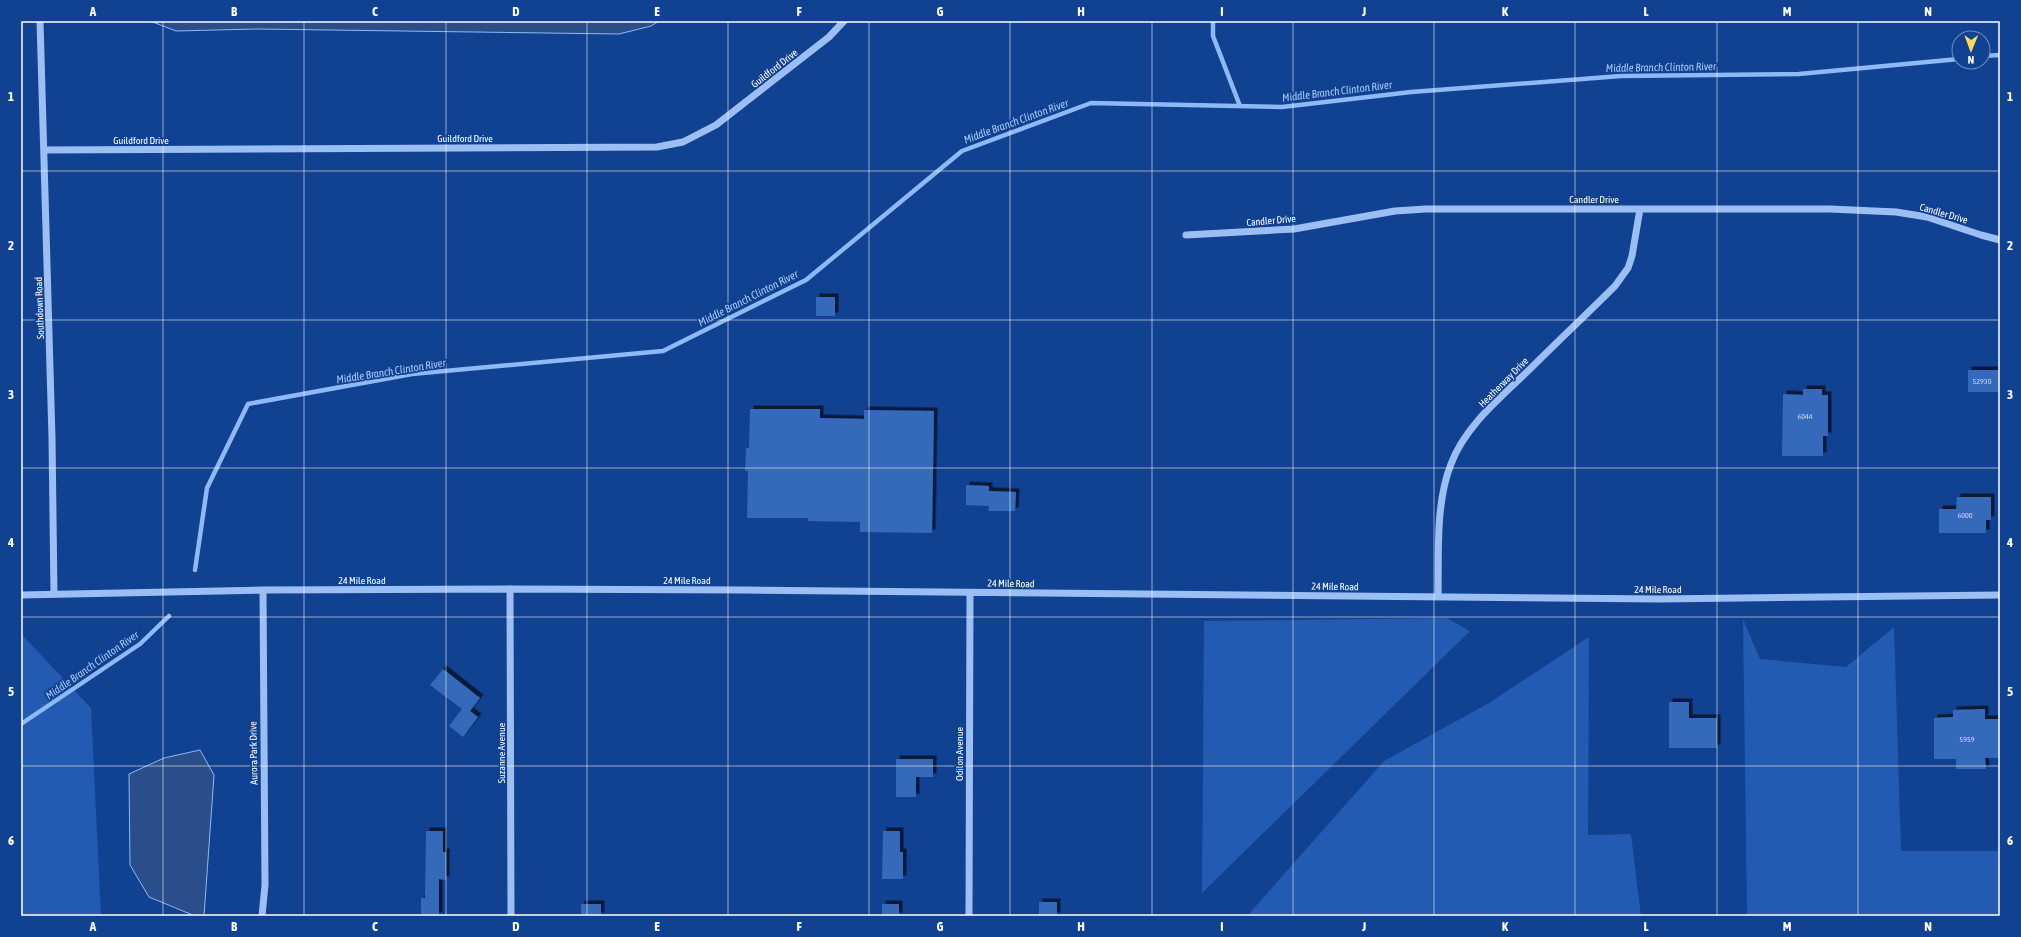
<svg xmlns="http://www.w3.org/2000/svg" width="2021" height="937" viewBox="0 0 2021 937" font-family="'Asap Condensed',sans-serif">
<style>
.green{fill:#225bb1}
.water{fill:#2a4e89;stroke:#8eb9f6}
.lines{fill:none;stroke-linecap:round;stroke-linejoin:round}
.stream{stroke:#8eb9f6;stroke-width:4.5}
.building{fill:#3469b9;filter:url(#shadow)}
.minor{stroke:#9cbff3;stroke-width:7}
.grid{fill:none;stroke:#fff;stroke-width:1;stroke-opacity:0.55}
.labels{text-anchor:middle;stroke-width:3.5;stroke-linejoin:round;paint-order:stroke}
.number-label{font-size:8px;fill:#ccdaee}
.street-label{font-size:10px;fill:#fff;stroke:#114291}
.water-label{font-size:11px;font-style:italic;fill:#a8c9fa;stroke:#114291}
.neatline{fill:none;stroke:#fff;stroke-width:1.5}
.grid-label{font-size:13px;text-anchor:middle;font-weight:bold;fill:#fff}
</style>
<defs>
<filter id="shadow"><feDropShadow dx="3.5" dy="-3.5" stdDeviation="0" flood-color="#0009"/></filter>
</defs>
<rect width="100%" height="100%" fill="#114291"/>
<path class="green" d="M1447,618L1470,631L1202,893L1204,621Z
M1743,619L1760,659L1846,667L1894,627L1901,851H2000V916H1747Z
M21,636H23L91,708L101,916H21Z
M1589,637L1588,835L1631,834L1641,916H1247L1384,761L1489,703Z"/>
<path class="water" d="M150,21H659L651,26L619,34L256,29L176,31Z
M200,750L214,775L204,916H195L149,897L130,865L129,774L164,758Z"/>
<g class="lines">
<path class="stream" d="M1213,21V36L1240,106
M1983,56L2000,55
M195,570L207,488L248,404L412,374L663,351L806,280L962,151L1091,103L1282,107L1411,92L1621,76L1799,74L1959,59
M21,724L140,644L169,616"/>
</g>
<path class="building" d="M816,297H835V316H816Z
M1968,370H2000V392H1968Z
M1803,389H1822V395H1828V436H1823V456H1782L1783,394L1803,395Z
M750,409H820V418L864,419V410L934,411L932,533L860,532V522L808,521V518H747L748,471H745L746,448H749Z
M966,485L989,486V491L1016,492L1015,511H988L989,506L966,505Z
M1957,497H1991V520H1986V533H1939V509H1956Z
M443,669L480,698L470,711L478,717L463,737L449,726L462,709L430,685Z
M1669,702H1689V718H1717V748H1669Z
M1985,709V719H2000V758H1985L1986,769H1956V759H1934V718L1953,717V710Z
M896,759H933V777H916V797H896Z
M426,831H443V852H446V880L439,879V916H421V898H425Z
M883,831H900V852H903V879H882Z
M1039,902H1057V916H1039Z
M581,904H601V916H581Z
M882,904H899V916H882Z"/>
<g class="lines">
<path class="minor" d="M40,21L52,438L54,594
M44,150L657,147L683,142L716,125L829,37L844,21
M1186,235L1294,229L1395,211L1426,209H1830L1896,212L1927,217L1981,235L2000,240
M510,589L511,916
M21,595L263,590L510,589L744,590L1660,599L2000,595
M1438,597C1439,555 1435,504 1451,464C1465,426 1501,397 1530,369C1558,341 1587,314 1615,286L1628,268L1632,256L1640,209
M262,916L265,885L263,590
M969,916L970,593"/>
</g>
<path class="grid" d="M163,21V916M304,21V916M446,21V916M587,21V916M728,21V916M869,21V916M1010,21V916M1152,21V916M1293,21V916M1434,21V916M1575,21V916M1717,21V916M1858,21V916M21,171H2000M21,320H2000M21,468H2000M21,617H2000M21,766H2000"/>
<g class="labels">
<g class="number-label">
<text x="1982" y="384">52930</text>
<text x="1805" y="419">6044</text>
<text x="1965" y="518">6000</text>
<text x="1967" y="742">5959</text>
</g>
<g class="street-label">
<text transform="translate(774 68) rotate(-38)" y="4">Guildford Drive</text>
<text x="465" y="142">Guildford Drive</text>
<text x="141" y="144">Guildford Drive</text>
<text x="1594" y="203">Candler Drive</text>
<text transform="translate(1944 213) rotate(16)" y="4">Candler Drive</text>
<text transform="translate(1271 220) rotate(-5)" y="4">Candler Drive</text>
<text transform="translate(39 308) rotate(-92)" y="4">Southdown Road</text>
<text transform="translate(1503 382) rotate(-45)" y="4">Heatherway Drive</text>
<text x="362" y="584">24 Mile Road</text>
<text x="687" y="584">24 Mile Road</text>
<text transform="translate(1011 583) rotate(1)" y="4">24 Mile Road</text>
<text transform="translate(1335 586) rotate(1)" y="4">24 Mile Road</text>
<text x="1658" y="593">24 Mile Road</text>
<text transform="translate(253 753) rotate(-91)" y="4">Aurora Park Drive</text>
<text transform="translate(501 753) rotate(-90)" y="4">Suzanne Avenue</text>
<text transform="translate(959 754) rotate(-90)" y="4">Odilon Avenue</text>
</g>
<g class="water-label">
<text transform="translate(1661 67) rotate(-1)" y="4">Middle Branch Clinton River</text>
<text transform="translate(1337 91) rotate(-7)" y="4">Middle Branch Clinton River</text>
<text transform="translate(1016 121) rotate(-20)" y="4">Middle Branch Clinton River</text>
<text transform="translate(748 298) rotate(-27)" y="4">Middle Branch Clinton River</text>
<text transform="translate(391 371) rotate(-9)" y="4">Middle Branch Clinton River</text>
<text transform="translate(92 665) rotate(-35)" y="4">Middle Branch Clinton River</text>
</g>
</g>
<rect width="2021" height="937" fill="none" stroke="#114291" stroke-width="44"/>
<g transform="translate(1971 50) rotate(181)"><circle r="19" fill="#114291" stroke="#708ebd"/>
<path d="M0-3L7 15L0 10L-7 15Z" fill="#ffd95e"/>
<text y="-6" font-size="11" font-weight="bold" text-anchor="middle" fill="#ffffff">N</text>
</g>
<rect x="22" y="22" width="1977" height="893" class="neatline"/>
<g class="grid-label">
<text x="93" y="16">A</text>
<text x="234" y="16">B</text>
<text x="375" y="16">C</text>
<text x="516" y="16">D</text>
<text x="657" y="16">E</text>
<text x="799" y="16">F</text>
<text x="940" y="16">G</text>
<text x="1081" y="16">H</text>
<text x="1222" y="16">I</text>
<text x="1364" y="16">J</text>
<text x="1505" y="16">K</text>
<text x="1646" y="16">L</text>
<text x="1787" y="16">M</text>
<text x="1928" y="16">N</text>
<text x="11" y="101">1</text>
<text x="2010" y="101">1</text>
<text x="11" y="250">2</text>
<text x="2010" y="250">2</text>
<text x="11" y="399">3</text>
<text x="2010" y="399">3</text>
<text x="11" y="547">4</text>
<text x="2010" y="547">4</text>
<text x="11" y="696">5</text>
<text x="2010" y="696">5</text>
<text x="11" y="845">6</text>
<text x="2010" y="845">6</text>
<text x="93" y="931">A</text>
<text x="234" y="931">B</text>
<text x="375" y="931">C</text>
<text x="516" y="931">D</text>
<text x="657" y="931">E</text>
<text x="799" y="931">F</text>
<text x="940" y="931">G</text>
<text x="1081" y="931">H</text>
<text x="1222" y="931">I</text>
<text x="1364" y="931">J</text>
<text x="1505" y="931">K</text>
<text x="1646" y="931">L</text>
<text x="1787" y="931">M</text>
<text x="1928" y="931">N</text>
</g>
</svg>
